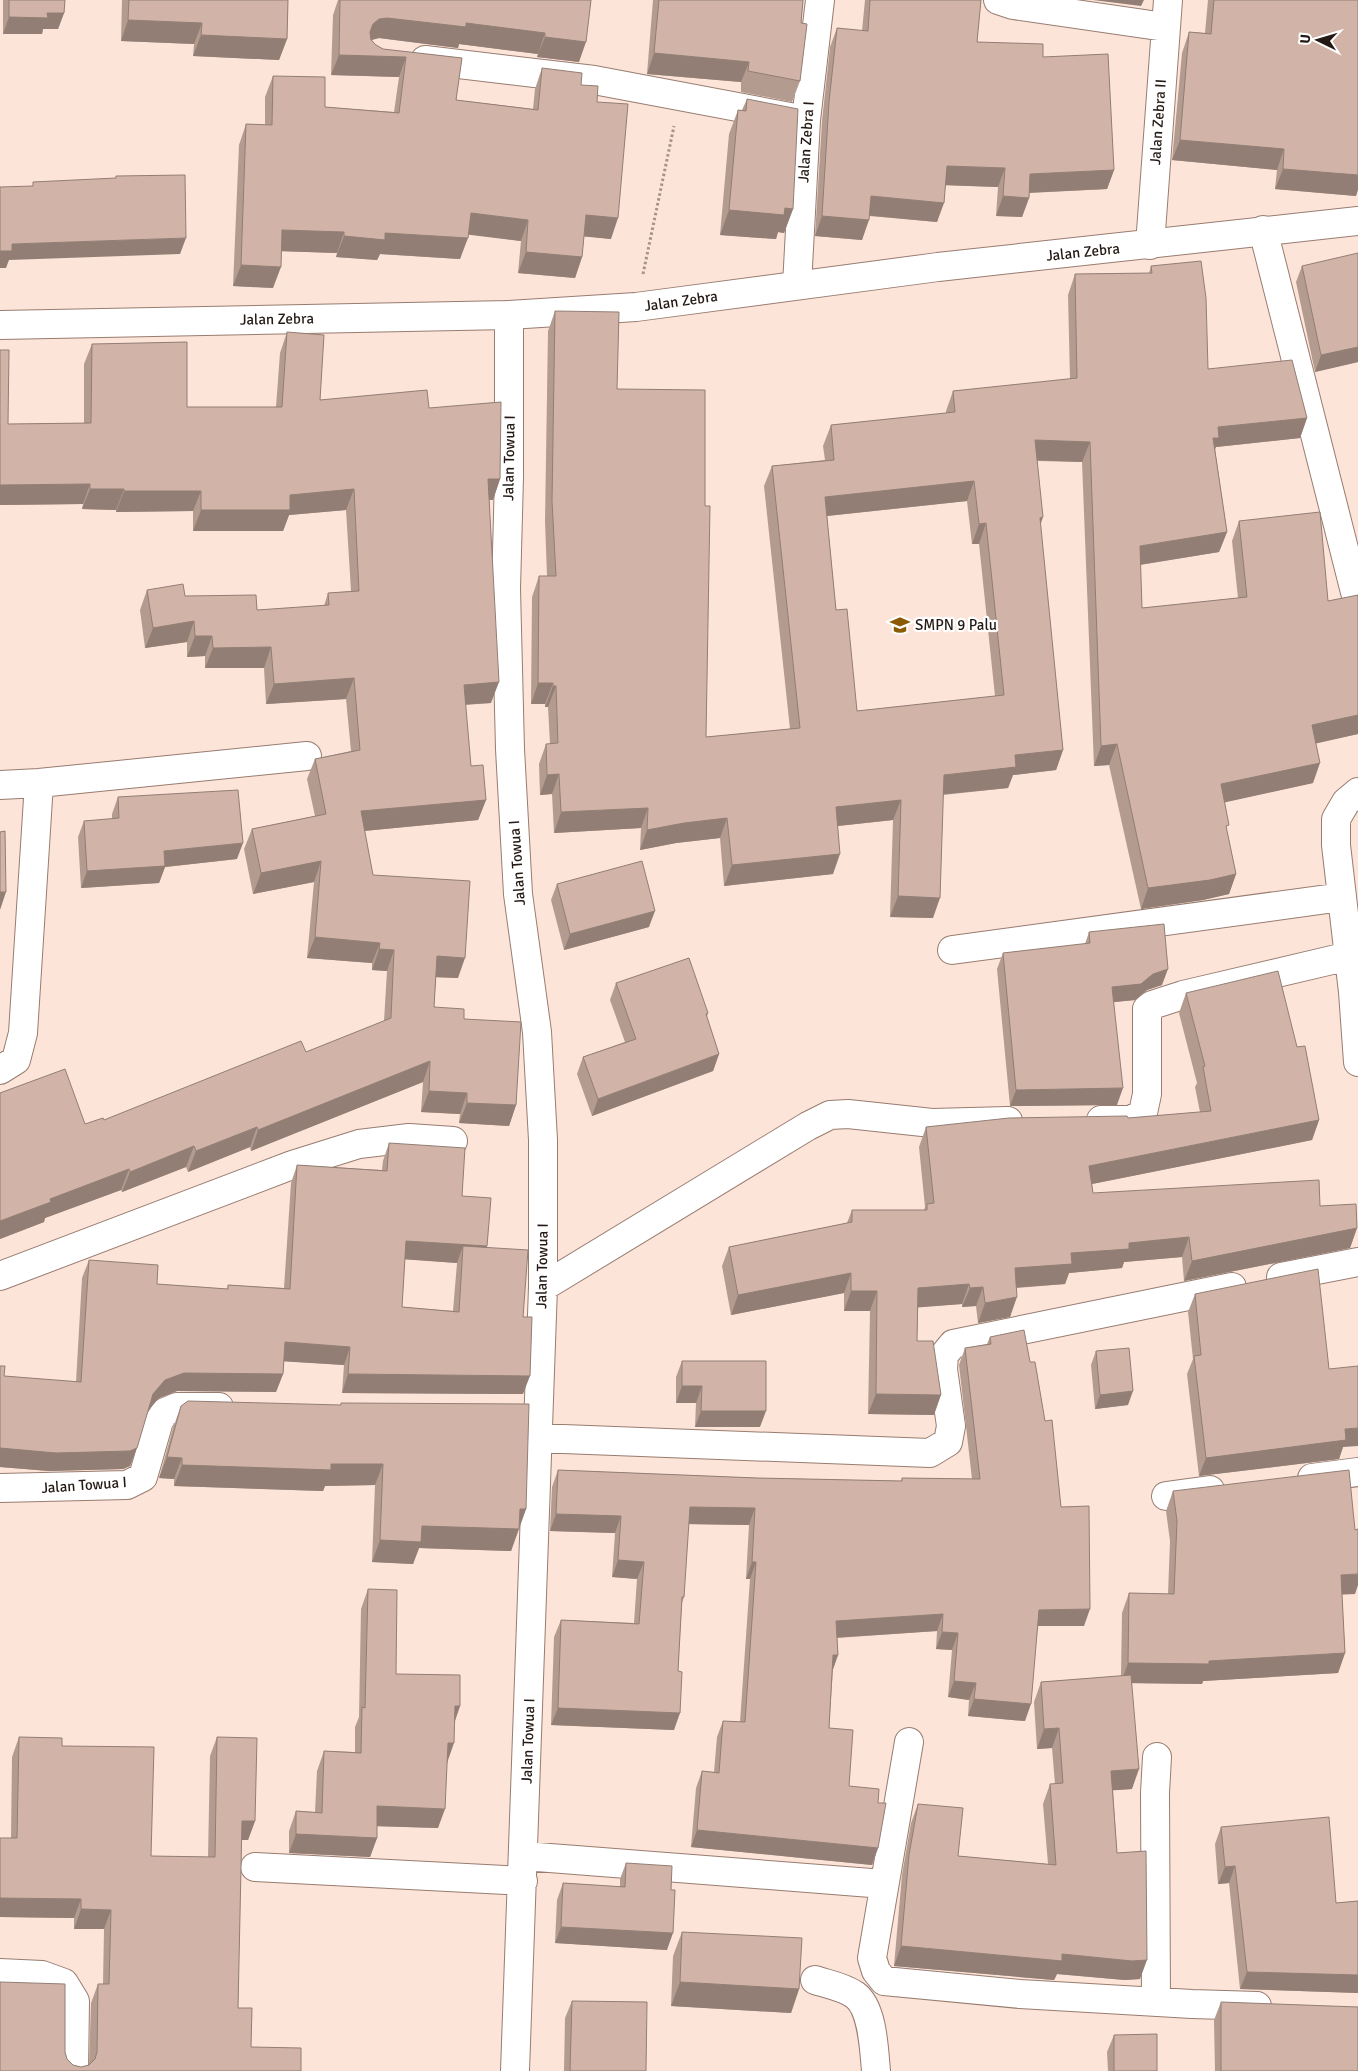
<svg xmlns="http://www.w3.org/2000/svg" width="1358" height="2071" viewBox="0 0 1358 2071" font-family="Signika,sans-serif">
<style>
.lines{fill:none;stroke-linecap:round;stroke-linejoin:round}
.minor-casing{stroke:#987c70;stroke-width:30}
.tertiary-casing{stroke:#987c70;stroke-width:30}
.path{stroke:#a5928a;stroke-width:3;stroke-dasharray:2.5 2.5;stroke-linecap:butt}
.minor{stroke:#fff;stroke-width:28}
.tertiary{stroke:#fff;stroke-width:28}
.wall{fill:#b49b90;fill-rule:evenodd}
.shaded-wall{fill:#927e75}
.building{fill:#d1b4a7;stroke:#927e75;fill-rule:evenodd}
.labels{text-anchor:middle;stroke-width:4.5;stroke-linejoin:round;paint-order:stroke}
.street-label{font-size:15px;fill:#241914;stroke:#fff}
.poi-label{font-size:15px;fill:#241914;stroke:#fff;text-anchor:start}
</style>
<rect width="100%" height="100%" fill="#fce4d9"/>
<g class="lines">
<defs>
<path id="minor" d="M998,0L1013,5L1165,27
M425,60L594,80L806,120
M1263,230L1355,592
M1150,245L1168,0
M797,285L806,120L820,0
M509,315V477L506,589L510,749L518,894L537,1032L543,1140V1287L515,2071
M0,785L39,783L307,756
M1358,792L1346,802L1336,819V845L1353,992L1358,1062
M952,950L1342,897
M0,1070L16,1060L23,1033L39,783
M1101,1120H1131L1143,1113L1147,1094V1009L1152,1005L1183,995L1349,956
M0,1276L292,1165L359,1144L409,1138L453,1141
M1281,1277L1358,1262
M543,1287L808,1126L830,1115L848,1114L932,1123L1008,1121
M537,1438L930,1453L948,1442L951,1426L943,1369L944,1355L953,1344L1232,1287
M1312,1478L1358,1472
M0,1488L127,1485L143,1477L159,1421L165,1412L177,1407H219
M1166,1496L1210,1490
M909,1742L872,1958L876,1971L884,1981L1020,1994L1192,2004L1257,2006
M524,1856L884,1884
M255,1867L523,1881
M0,1973L42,1975L64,1983L75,2001L74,2071
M815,1980C827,1984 844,1987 855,1995C873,2008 874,2050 876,2071
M1156,2002L1155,1793L1157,1757"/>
<path id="tertiary" d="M0,325L509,315L636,307L938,267L1358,221"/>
</defs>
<use href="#minor" class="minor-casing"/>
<use href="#tertiary" class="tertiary-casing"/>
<path class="path" d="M643,274L674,126"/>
<use href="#minor" class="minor"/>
<use href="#tertiary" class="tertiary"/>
</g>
<path class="wall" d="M3,0H65L64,13L58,29H43L42,34H3Z
M122,0H288L287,39L279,60L193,56L194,44L121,41Z
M338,0H591L579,62L537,57L538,54L459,44L458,48L379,38L372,40L376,45L383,49L462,58L456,100L533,109L535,89L542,68L581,85L597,102L611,239L584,236L582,257L575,278L518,273L521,241L468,234L460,259L380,254L377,260L336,257L337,253L281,251L273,288L233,286L239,145L246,124L265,125V97L273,76L325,107L394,112L399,77L331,75L333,15Z
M653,0H803L801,23L800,81L792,102L741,92V82L647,74Z
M865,0H981L977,42L1043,57L1114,170L1107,189L1029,193V198L1022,217L996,216L998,187L946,185L937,222L869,216L862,240L815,236L822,121L830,47L837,28L862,31Z
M1208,0H1358L1356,196L1275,189L1277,170L1172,160L1182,53L1189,32L1205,33Z
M747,99L793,209L784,233L778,232L776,239L720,235L729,134L738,110H742Z
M1151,266L1208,369L1307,418L1300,438L1216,447L1215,449L1227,532L1219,552L1140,565L1142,608L1238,598L1232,541L1239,521L1328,601L1358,595V734L1316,743L1313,783L1224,802L1227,832L1236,874L1229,894L1203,900L1141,909L1109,765L1094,766L1082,462L1037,461L1040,526L1063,750L1056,770L1013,775L1008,788L943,795L933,918L890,917L893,820L838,826L833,874L724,886L720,838L676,843L640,850L641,828L554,833L552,794L540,795L539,764L546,744H550L548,707H545V704H531L532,597L539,576H547L545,521L548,331L555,311L617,389L705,506L706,737L790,729L764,486L772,466L825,460L823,446L831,425L946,413V411L953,391L1070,379L1068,295L1075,274L1149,273ZM967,501L972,544H979L995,696L857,711L836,610L827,516Z
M1302,266L1358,362L1315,372L1296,282Z
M287,332L320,400L429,408L500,479L493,500H489L491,703L465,705L471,766L486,800L478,820L364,831L373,875L458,978L436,977L434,1007L464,1019L516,1105L509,1126L459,1123L460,1114L421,1112L423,1082L251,1151L250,1147L188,1172L186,1167L122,1192L121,1190L45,1218L44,1222L0,1239L85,1124L104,1120L306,1052L384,1021L387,971L372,970V963L307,958L314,882L253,894L244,849L252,829L315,816L307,779L315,759L351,751L346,699L266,704L264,668H205V656L187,657V642L145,648L140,610L147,590L257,610L324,606L328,593L351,591L346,510L289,515L283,531H193V511L116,512V510L82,509L83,504L0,505V350L8,424L84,423V364L92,344L187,407H276L280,353Z
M118,797L237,859L165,867L159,883L81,888L78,837L84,821L112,819V814Z
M557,884L649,927L564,950L551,900Z
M1089,932L1162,985L1147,990L1135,1000L1113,1002L1117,1105L1010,1106L997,969L1003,953L1085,944Z
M616,983L708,1013L707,1017L719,1054L713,1071L592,1116L577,1074L583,1057L625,1042L610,1000Z
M1186,993L1297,1047L1319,1120L1312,1140L1092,1184L1093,1193L1320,1206L1357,1228L1350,1248L1184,1281L1182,1257L1124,1262L1122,1268L1069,1273L1065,1284L1017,1288L1010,1317L978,1323L976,1306L962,1307V1304L918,1307L917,1341L934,1415L868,1414L870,1311H844V1293L731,1315L722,1266L729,1247L847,1223L852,1210H924L925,1207L919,1147L926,1127L1128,1118L1200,1112L1195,1087L1197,1083L1179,1013Z
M389,1143L462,1196L486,1248L523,1317V1394L342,1393L344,1365L284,1361L283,1374L276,1392L177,1391L159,1398L148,1410L130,1466L123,1469L49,1471L0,1467V1366L4,1376L76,1382L82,1278L89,1260L157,1284L227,1289L228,1285L284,1288L291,1183L297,1165L382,1170L383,1161ZM405,1259L457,1263L453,1311L402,1307Z
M1195,1294L1329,1369L1343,1447L1339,1459L1199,1476L1187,1374L1193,1359L1188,1312Z
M990,1337L1030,1362L1045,1421L1084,1626H1038L1025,1721L968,1716L969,1700L948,1697L952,1650L936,1649L937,1631L837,1638L838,1655L833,1669L829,1728L849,1786L878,1803V1848L872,1865L691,1847L696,1788L702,1771L714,1772L717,1737L723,1721L740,1722L750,1579H746L749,1525L688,1524L684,1597L682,1603L674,1730L551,1725L554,1637L561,1620L634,1623L637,1579L612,1577L615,1533L550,1531L552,1487L558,1470L757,1478L901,1481L902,1478L972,1479L959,1365L965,1348L987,1344Z
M1096,1351L1128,1405L1095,1409L1091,1365Z
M682,1361L760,1427H695L696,1403H676V1377Z
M341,1403L526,1509L511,1551L419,1548L413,1564L372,1562L375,1485L325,1486L323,1491L174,1486V1479L159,1478L173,1428L181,1406L341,1405Z
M1173,1491L1355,1594H1342L1345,1653L1338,1673L1203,1681L1202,1684L1132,1683V1789L1113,1790L1117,1853L1140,1979L1125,1980L1057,1974L1054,1980L894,1966L902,1875L911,1823L918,1804L958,1856L1048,1864L1043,1804L1050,1784H1055L1052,1748L1037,1749L1034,1702L1041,1682L1121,1676L1122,1613L1129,1593L1168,1594L1170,1541L1166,1511Z
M368,1589L396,1674L460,1706L455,1721L447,1763L438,1828L377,1826V1838L370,1857L289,1853V1831L296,1811L315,1812L317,1771L324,1751L355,1752V1727L359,1717L361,1609Z
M19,1737L62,1746L151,1856L208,1857L210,1756L217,1737L255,1821L248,1840H241L238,2008L251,2047L301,2071H0L65,2052L67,2059L73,2065L81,2067L89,2065L91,2003L98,1984H103L104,1929H74V1918L0,1917V1838H11L12,1757Z
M1221,1827L1336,1903L1358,1901V1993L1240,1989L1229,1883L1218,1884L1215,1844Z
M626,1863L667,1950L555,1943L557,1900L563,1883L620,1887V1879Z
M682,1932L799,1989L791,2013L671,2006L673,1956Z
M572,2001L646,2071H564L565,2018Z
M1221,2002L1358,2071H1215L1214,2020Z
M1114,2035L1157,2071H1108L1107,2052Z"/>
<path class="shaded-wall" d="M1093,0H1144L1141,6Z
M47,13H64L58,29H43L42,34H3L9,17Z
M387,18L466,23L545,33L538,54L459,44L458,48L379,38L371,40L365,45L373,24L379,19Z
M128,20L202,23L194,44L121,41Z
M201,35L287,39L279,60L193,56Z
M545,37L586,42L579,62L537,57Z
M654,53L749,62L741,82L647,74Z
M339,55L406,57L399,77L331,75Z
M1180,140L1284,149L1277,170L1172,160Z
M947,166L1005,168L998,187L940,185Z
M1283,169L1358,175V190L1356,196L1275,189Z
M1114,170L1107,189L1023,193L1030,174Z
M871,196L944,203L937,222L864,215Z
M1003,196L1029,198L1022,217L996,216Z
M785,208L793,209L784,233L778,232L776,239L720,235L729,210Z
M471,213L528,220L521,241L463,234Z
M586,215L618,218L611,239L579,236Z
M822,216L869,220L862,240L815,236Z
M282,230L344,232L337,253L275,251Z
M385,233L468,238L460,259L380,254L377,260L336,257L344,236Z
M186,238L180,254L9,260L6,268H0V251L12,244Z
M526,252L582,257L575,278L518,273Z
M241,265L281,267L273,288L233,286Z
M1358,347V362L1315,372L1321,355Z
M1307,418L1300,438L1216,447L1211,458L1213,438L1218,427Z
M1035,440L1090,442L1082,462L1028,460Z
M488,479H500L493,500L480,499Z
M974,481L967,501L817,517L825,497Z
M90,484L83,504L0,505V485Z
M90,489H124L116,510L82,509Z
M354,489L346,510L289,515L283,531H193L201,510L290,495Z
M124,491H201L193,511L116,512Z
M1043,517L1036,538L1040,518Z
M986,523L979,544H972L979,524Z
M1227,532L1219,552L1132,566L1140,546Z
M194,621L187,642L145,648L153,628Z
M195,636H212L205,656L187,657Z
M271,647L264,668H205L213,648Z
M354,678L346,699L266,704L274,684Z
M499,682L491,703L456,705L464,685Z
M538,683H553L545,704H531Z
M553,686H556L548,707H545Z
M1358,715V734L1305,746L1312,725Z
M1117,744L1109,765L1094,766L1101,746Z
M1063,750L1056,770L1013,775L1008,788L936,795L944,775L1015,755Z
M1320,763L1313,783L1213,805L1221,784Z
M559,774L552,794L540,795L547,775Z
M486,800L478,820L353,832L361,811Z
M901,800L893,820L828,827L836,807Z
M648,808L641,828L554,833L561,812Z
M727,818L720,838L676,843L640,850L647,830L684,823Z
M243,843L237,859L165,867L159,883L81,888L87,871L164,851Z
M840,854L833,874L724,886L732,865Z
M321,861L314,882L253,894L261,873Z
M1236,874L1229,894L1203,900L1141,909L1148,888Z
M0,892H6L0,910Z
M898,896L940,898L933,918L890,917Z
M655,911L649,927L564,950L570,934Z
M315,937L380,943L372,963L307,958Z
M379,949L394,950L387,971L372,970Z
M437,956L465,958L458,978L430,977Z
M1168,969L1162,985L1147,990L1135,1000L1106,1003L1112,987Z
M719,1054L713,1071L592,1116L598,1099Z
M430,1061L423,1082L251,1151L258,1130Z
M1123,1088L1117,1105L1010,1106L1016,1090Z
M429,1091L467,1093L460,1114L421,1112Z
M467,1103L516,1105L509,1126L459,1123Z
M1319,1120L1312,1140L1082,1186L1089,1166Z
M257,1127L250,1147L188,1172L196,1151Z
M194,1146L186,1167L122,1192L130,1172Z
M129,1169L121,1190L45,1218L44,1222L0,1239V1221L50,1199Z
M1357,1228L1350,1248L1184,1281L1192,1261Z
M1189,1237L1182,1257L1124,1262L1122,1268L1069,1273L1065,1284L1008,1288L1015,1268L1071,1253L1129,1243Z
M406,1241L487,1246L480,1265L463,1246L457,1263L400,1259Z
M851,1273L844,1293L731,1315L738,1295Z
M969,1284L962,1304L911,1308L918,1288Z
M983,1287L976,1306L962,1307L970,1288Z
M851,1291H877L870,1311H844Z
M1017,1297L1010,1317L978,1323L985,1303Z
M285,1342L350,1347L344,1365L278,1361Z
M184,1373L283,1374L276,1392L177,1391L159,1398L146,1413L153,1394L165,1380Z
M348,1374L530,1376L523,1394L342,1393Z
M682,1386H702L696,1403H676Z
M1133,1391L1128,1405L1095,1409L1100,1395Z
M876,1394L941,1395L934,1415L868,1414Z
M701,1411H766L760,1427H695Z
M1358,1428V1446L1343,1447L1339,1459L1199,1476L1206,1458L1345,1429Z
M0,1448H137L130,1466L123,1469L49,1471L0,1467Z
M167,1457L182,1458L174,1479L159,1478Z
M331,1464H383L375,1485L325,1486L323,1491L174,1486L182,1465Z
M690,1507L755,1508L749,1525L683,1524Z
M520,1509H526L511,1551L419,1548L413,1564L372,1562L380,1540L422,1526Z
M556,1514L621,1516L615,1533L550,1531Z
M618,1560L644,1562L637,1579L612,1577Z
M752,1562H756L750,1579H746Z
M1358,1574V1585L1355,1594L1334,1595L1341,1575Z
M1090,1609L1084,1626H1033L1039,1610Z
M943,1614L937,1631L830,1638L836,1621Z
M942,1632L958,1633L952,1650L936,1649Z
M1345,1653L1338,1673L1203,1681L1202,1684L1121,1683L1128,1663L1209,1661Z
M833,1655H838L832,1672Z
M954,1681L976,1683L969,1700L948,1697Z
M974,1699L1031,1704L1025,1721L968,1716Z
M455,1706H460L453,1726Z
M558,1708L680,1713L674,1730L551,1725Z
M1059,1728L1052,1748L1037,1749L1044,1729Z
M448,1743H454L447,1763H441Z
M1139,1769L1132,1789L1104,1791L1111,1771Z
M377,1806L445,1809L438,1828L370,1826Z
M242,1821H255L248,1840H235Z
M697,1830L878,1848L872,1865L691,1847Z
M296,1834L377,1838L370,1857L289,1853Z
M1235,1866L1229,1883L1218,1884L1225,1867Z
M0,1898L81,1899L74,1918L0,1917Z
M81,1909L111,1910L104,1929H74Z
M561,1927L673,1933L667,1950L555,1943Z
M901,1946L1062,1954L1147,1960L1140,1979L1125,1980L1057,1974L1054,1980L894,1966Z
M1247,1972L1358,1975V1993L1240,1989Z
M680,1982L799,1989L791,2013L671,2006Z"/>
<path class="building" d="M9,0H65L64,13H47L48,18L9,17Z
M129,0H288L287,39L201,35L202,23L128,20Z
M340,0H591L586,42L545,37V33L466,23V27L387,18L379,19L373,24L370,32L371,40L376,45L383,49L462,58L456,100L538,110L542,68L582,73L581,85L598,86L597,102L628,104L618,218L586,215L582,257L526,252L528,220L471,213L468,238L385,233V240L344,236V232L282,230L281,267L241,265L246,124L272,125L273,76L325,77V107L399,113L406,57L339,55Z
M659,0H803L801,23L807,24L800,81L748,71L749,62L654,53Z
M870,0H981L977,42L1043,44V57L1108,54L1114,170L1030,174L1029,198L1003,196L1005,168L947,166L944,203L871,196L869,220L822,216L829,102L837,28L868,31Z
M1214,0H1358V175L1283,169L1284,149L1180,140L1189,32L1211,34Z
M747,99L798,109L793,209L785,208L784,215L729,210L738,110L746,111Z
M185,175L186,238L12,244V251H0V187L33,186V182L116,178V176Z
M1358,253V347L1321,355L1302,266Z
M1201,261L1206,298L1208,369L1292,360L1307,418L1218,427L1219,438H1213L1227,532L1140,546L1142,608L1247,597L1239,521L1320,512L1328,601L1358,595V715L1312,725L1320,763L1221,784L1229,825L1226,826L1236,874L1210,880L1148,888L1117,744L1101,746L1090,442L1035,440L1043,517L1040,518L1063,750L1015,755L1016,767L944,775L940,898L898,896L901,800L836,807L840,854L732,865L727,818L684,823L647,830L648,808L561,812L559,774L547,775L546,744L558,743L556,686H553V683H538L539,576H556L552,501L555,311L619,312L617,389L705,390V506H710L706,737L800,728L772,466L834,460L831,425L955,412L953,391L1077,378L1075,274L1152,273L1151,266ZM974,481L979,524L986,523L1004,695L857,711L847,609L836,610L825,497Z
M287,332L324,335L320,400L427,390L429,408L501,402L500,479H488L499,682L464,685L471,766L483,765L486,800L361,811L373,875L470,881L465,958L437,956L434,1007L464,1009V1019L521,1022L516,1105L467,1103V1093L429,1091L430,1061L258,1130L257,1127L196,1151L194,1146L130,1172L129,1169L50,1199L51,1202L0,1221V1093L65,1069L85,1124L103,1118L104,1120L301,1041L306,1052L391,1018L394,950L379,949L380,943L315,937L321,861L261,873L252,829L326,814L315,759L360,750L354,678L274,684L271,647L213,648L212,636H195L194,621L153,628L147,590L183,584L185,596L256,595L257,610L329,605L328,593L359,591L354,489L290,495V510H201V491H124V489H90V484L0,485V350H9L8,424L91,423L92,344L187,342V407H282Z
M238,790L243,843L164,851L165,866L87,871L84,821L119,818L118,797Z
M5,831L6,892H0V832Z
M642,861L655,911L570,934L557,884Z
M1164,924L1168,969L1153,974L1141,984L1112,987L1123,1088L1016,1090L1003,953L1090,943L1089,932Z
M689,958L708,1013L706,1014L719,1054L598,1099L583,1057L636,1039L616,983Z
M1278,971L1297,1047L1305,1046L1319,1120L1089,1166L1093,1193L1319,1180L1320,1206L1356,1204L1357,1228L1192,1261L1189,1237L1129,1243V1249L1071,1253L1072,1264L1015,1268L1017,1297L985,1303L983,1287L970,1288L969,1284L918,1288L917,1341H933L941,1395L876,1394L877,1291H851V1273L738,1295L729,1247L852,1222V1210H927V1204L934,1203L926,1127L1009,1118L1127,1116L1128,1118L1211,1111L1203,1067L1205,1066L1186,993Z
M389,1143L465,1148L462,1196L491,1198L487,1246L406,1241L402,1307L459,1312L463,1246L528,1250L523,1317H532L530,1376L348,1374L350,1347L285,1342L283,1374L184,1373L165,1380L153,1394L137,1448L130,1451L56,1453L0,1448V1366H5L4,1376L81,1382L89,1260L158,1265L157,1284L228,1289V1285L290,1289L297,1165L387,1171Z
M1318,1269L1329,1369L1358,1366V1428L1345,1429L1346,1440L1206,1458L1194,1356L1201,1355L1195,1294Z
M1024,1330L1030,1362H1035L1045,1421L1052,1420L1061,1507L1089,1506L1090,1609L1039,1610L1031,1704L974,1699L976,1683L954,1681L958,1633L942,1632L943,1614L836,1621L838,1655H833L829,1728L853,1730L849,1786L879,1789L878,1803H886L878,1848L697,1830L702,1771L719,1773L723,1721L745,1722L756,1562H752L755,1508L690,1507L684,1597H682L678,1671L682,1672L680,1713L558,1708L561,1620L639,1624L644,1562L618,1560L621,1516L556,1514L558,1470L757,1478L902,1481V1478L980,1479L965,1348L991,1344L990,1337Z
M1129,1348L1133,1391L1100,1395L1096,1351Z
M682,1361H766V1411H701L702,1386H682Z
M188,1401L341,1405V1403L529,1404L526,1509H520L519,1529L422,1526L421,1542L380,1540L383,1464H331V1470L182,1465V1458L167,1457L181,1406Z
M1349,1470L1355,1530L1358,1529V1574L1341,1575L1345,1653L1209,1661V1664L1128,1663L1129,1593L1174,1594L1177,1521L1173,1491Z
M368,1589L397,1590L396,1674L460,1675V1706H455L454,1743H448L445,1809L377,1806V1838L296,1834V1811L322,1813L324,1751L361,1753L362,1707L365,1708Z
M1131,1675L1139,1769L1111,1771L1117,1853L1146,1851L1147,1960L1132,1961L1062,1954V1961L901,1946L909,1855L918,1804L963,1808L958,1856L1056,1865L1050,1784L1063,1783L1059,1728L1044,1729L1041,1682Z
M19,1737L62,1738V1746L154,1747L151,1856L215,1857L217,1737L257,1738L255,1821H242L238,2008H252L251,2047L301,2048V2071H0V1982L65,1984V2052L67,2059L73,2065L81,2067L89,2065L95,2059L97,2052L98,1984H109L111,1910L81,1909V1899L0,1898V1838H17Z
M1329,1817L1336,1903L1358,1901V1975L1247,1972L1235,1866L1225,1867L1221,1827Z
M626,1863L672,1866L671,1890H675L673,1933L561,1927L563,1883L625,1887Z
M682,1932L802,1938L799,1989L680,1982Z
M572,2001L647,2002L646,2071H570Z
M1221,2002L1358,2007V2071H1221Z
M1157,2034V2071H1114V2035Z"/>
<defs>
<symbol id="school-bare" viewBox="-9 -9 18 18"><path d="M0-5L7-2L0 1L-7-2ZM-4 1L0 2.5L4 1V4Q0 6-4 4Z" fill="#8c5a05" stroke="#fff" stroke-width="2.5" paint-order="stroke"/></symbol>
</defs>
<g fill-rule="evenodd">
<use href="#school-bare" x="886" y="611" width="28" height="28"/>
</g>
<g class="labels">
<g class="street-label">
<text transform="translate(1158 122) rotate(-86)" y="5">Jalan Zebra II</text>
<text transform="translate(806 142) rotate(-86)" y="5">Jalan Zebra I</text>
<text transform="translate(1083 252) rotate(-6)" y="5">Jalan Zebra</text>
<text transform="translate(681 301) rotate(-8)" y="5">Jalan Zebra</text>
<text transform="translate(277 319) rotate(-1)" y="5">Jalan Zebra</text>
<text transform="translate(509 458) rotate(-89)" y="5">Jalan Towua I</text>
<text transform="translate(517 863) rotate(-94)" y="5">Jalan Towua I</text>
<text transform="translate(542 1266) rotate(-89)" y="5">Jalan Towua I</text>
<text transform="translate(84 1485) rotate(-4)" y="5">Jalan Towua I</text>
<text transform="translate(528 1741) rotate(-88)" y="5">Jalan Towua I</text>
</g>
<g class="poi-label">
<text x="915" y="630">SMPN 9 Palu</text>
</g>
</g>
<g transform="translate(1318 40) rotate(275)" stroke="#ffffff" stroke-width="4" paint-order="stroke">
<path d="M0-4L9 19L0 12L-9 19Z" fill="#241914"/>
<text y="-8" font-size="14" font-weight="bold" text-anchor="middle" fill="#241914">U</text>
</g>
</svg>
